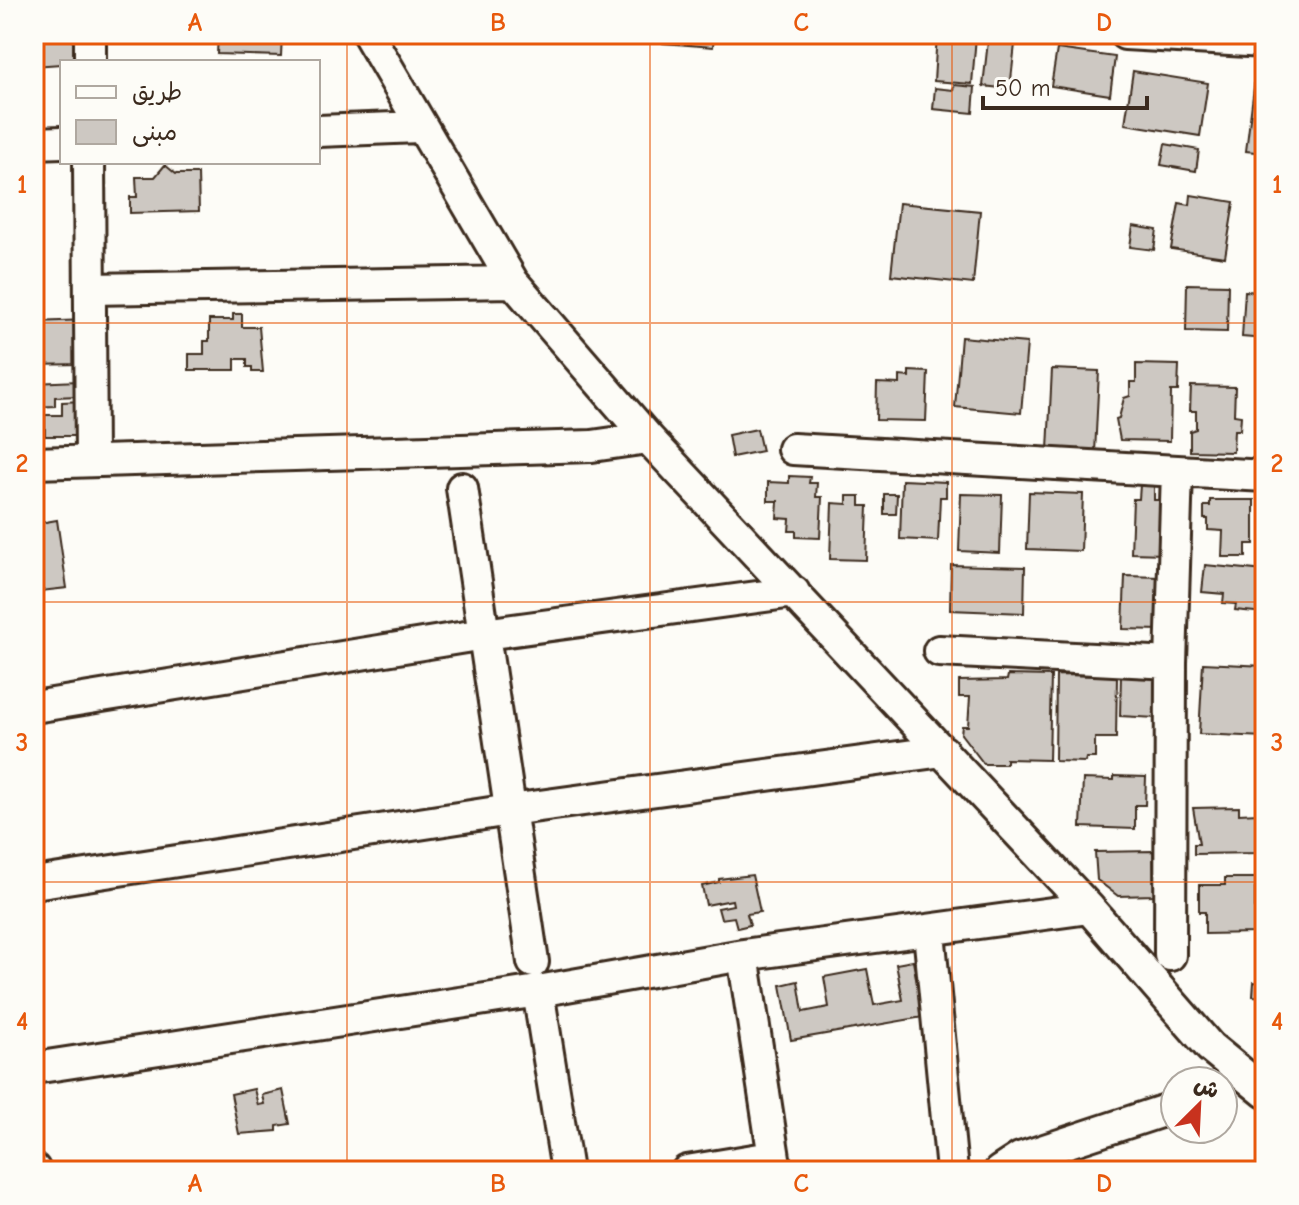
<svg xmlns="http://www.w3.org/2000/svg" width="1299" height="1205" viewBox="0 0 1299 1205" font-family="'Comic Neue','Playpen Sans Arabic',sans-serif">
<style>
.building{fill:#cdc8c2;stroke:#3b2a1e;stroke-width:2}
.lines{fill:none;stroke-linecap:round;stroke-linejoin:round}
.minor-casing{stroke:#3b2a1e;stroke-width:36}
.minor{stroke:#fdfcf7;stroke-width:30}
.grid{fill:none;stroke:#e8590c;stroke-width:2;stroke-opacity:0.55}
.neatline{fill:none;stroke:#e8590c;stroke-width:3}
.grid-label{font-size:26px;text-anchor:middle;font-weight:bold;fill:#e8590c}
</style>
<rect width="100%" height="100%" fill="#fdfcf7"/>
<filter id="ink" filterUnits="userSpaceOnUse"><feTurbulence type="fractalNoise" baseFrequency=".0125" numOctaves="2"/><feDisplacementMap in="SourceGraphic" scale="16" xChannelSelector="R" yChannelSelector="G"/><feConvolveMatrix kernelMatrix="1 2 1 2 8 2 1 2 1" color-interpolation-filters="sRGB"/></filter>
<g filter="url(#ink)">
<path class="building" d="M34,34H87L88,62L34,66Z
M218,34H282L281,56L217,54Z
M664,34H714L713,47L663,43Z
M937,34L976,36L972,84L934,81Z
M988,41L1015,44L1010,89L983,86Z
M1057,49L1115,57L1110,95L1051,86Z
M1133,71L1208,83L1200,136L1125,124Z
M1255,79L1265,81V153L1246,151Z
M954,85L975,87L973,113L933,109L935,88L953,90Z
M1165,144L1199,150L1196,171L1161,165Z
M165,165L176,174H198L199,211L130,213V197H137L136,177H155Z
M1191,195L1234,202L1225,257L1171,249L1179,203L1190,205Z
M899,203L980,211L973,284L891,275Z
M1133,226L1157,230L1154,250L1130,247Z
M1187,284L1228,285L1227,332L1186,331Z
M1245,291L1265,292V339L1242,337Z
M233,314H242V327H259L263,372H252V367H247V359H235V370H189V354H204V341H209V320H233Z
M86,320L79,364L34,365V322Z
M961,337L1027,343L1021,413L955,407Z
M1136,364L1179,365L1178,391H1171L1170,441L1120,440L1116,419L1119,418L1124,398L1130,396V382H1136Z
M1052,369L1099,371L1095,453L1048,450Z
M909,371L928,372L926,421L876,420L877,383L900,384V376L909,377Z
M78,381V396L55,397V406L34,407V430V383Z
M1265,384V414H1258L1260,385Z
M1191,386L1235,387L1234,415L1241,416L1240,430H1234L1233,452L1190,451V431L1196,429V411H1190Z
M83,401L84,436H45V415H62V402Z
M757,429L762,451L732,457L728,435Z
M789,476L810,477L809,483H817L816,497H822L820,538L796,537V531H789L790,519L777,518L778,501H768V482L789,483Z
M902,480L946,482V497H940L938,541L900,539Z
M1140,485H1154V500H1166L1164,554L1131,553L1133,499H1139Z
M1029,492L1083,494L1081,551L1027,549Z
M884,494H897L896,514H884Z
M961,494L1002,495L1000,553L959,551Z
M847,496H860V506H868L866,560L830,559L832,503L847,504Z
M1210,500H1254V544H1246V557H1222L1223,531L1208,530V519H1204V506H1210Z
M57,520L67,588L41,591L40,585L34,586V524Z
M951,565L1025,567L1024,613L950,610Z
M1205,565L1265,571V613L1235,610L1236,604L1223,603L1224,594L1202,592Z
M1125,576L1161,577L1160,630L1123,629Z
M1203,663L1265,666V737L1199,734Z
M1008,675L1051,676L1049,760L1006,759V764H984L961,734L962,726H968L970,697H959V681L1007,680Z
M1056,675L1117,676L1116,738H1095V758H1086L1085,762L1055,761Z
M1121,675L1157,677L1156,718L1120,716Z
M1114,776L1146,777L1145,805H1135V829L1081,827L1083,779L1114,780Z
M1239,807V814L1258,813L1259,853L1194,854V844H1199L1193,808Z
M1153,851L1154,895L1118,896L1097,880L1095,852Z
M752,875L760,912L747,914L750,925L737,928L734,917L721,919L718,908L733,905L732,900L706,905L702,886L719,882V879Z
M1225,878H1261V889H1255V933L1205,934V912H1199V885H1225Z
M913,961L923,1017L791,1040L781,985L798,981L803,1012L829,1007L824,977L867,969L874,1005L903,1000L896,964Z
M1265,972V997L1253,996L1254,982L1264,983Z
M254,1089L258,1105L264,1104L262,1095L283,1090L290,1124L277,1126V1131L239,1134L231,1094Z"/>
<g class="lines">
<defs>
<path id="minor" d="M368,34L513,282L648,438L1089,908L1210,1047L1265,1092
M1125,34L1265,42
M90,62V34
M318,131L419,127
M34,143L62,142
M89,162L91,461
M90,289L513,282
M793,449L1265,476
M34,463L592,446L648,438
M462,488L533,962
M939,651L1171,663
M34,707L484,634L794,592
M34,883L510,810L943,751
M929,932L952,1171
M743,955L776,1171
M1170,955L1171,663L1177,471
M538,991L567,1171
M34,1068L538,991L743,955L1089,908
M34,1169V1171
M687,1171L772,1157
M1000,1171L1020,1158L1175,1107"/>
</defs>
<use href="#minor" class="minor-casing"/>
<use href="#minor" class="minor"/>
</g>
</g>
<path class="grid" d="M347,34V1171M650,34V1171M952,34V1171M34,323H1265M34,602H1265M34,882H1265"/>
<rect width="1299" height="1205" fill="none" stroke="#fdfcf7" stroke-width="88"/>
<rect x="60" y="60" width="260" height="104" fill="#fdfcf7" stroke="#afa8a0" stroke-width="2"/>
<rect x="76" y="86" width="40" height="12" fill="#fdfcf7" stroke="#afa8a0" stroke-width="2"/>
<text x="132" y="100" font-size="24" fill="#3b2a1e">طريق</text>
<rect x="76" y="120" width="40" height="24" fill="#cdc8c2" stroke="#afa8a0" stroke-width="2"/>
<text x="132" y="140" font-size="24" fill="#3b2a1e">مبنى</text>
<g transform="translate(1199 1105) rotate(24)"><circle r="38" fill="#fdfcf7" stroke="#afa8a0" stroke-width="2"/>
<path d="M0-6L14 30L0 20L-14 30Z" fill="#c8321e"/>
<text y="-12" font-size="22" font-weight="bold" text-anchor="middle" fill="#3b2a1e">ش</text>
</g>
<path d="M983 96v12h164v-12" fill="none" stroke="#3b2a1e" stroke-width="4"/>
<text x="995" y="96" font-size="24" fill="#3b2a1e" stroke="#fdfcf7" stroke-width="6" paint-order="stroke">50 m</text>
<rect x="44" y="44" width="1211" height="1117" class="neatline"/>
<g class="grid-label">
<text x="195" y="31">A</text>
<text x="498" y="31">B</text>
<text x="801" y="31">C</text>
<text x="1104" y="31">D</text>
<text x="22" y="193">1</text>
<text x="1277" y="193">1</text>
<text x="22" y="472">2</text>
<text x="1277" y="472">2</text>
<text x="22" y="751">3</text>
<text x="1277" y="751">3</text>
<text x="22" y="1030">4</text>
<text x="1277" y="1030">4</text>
<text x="195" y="1192">A</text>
<text x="498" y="1192">B</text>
<text x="801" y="1192">C</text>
<text x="1104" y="1192">D</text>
</g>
</svg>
